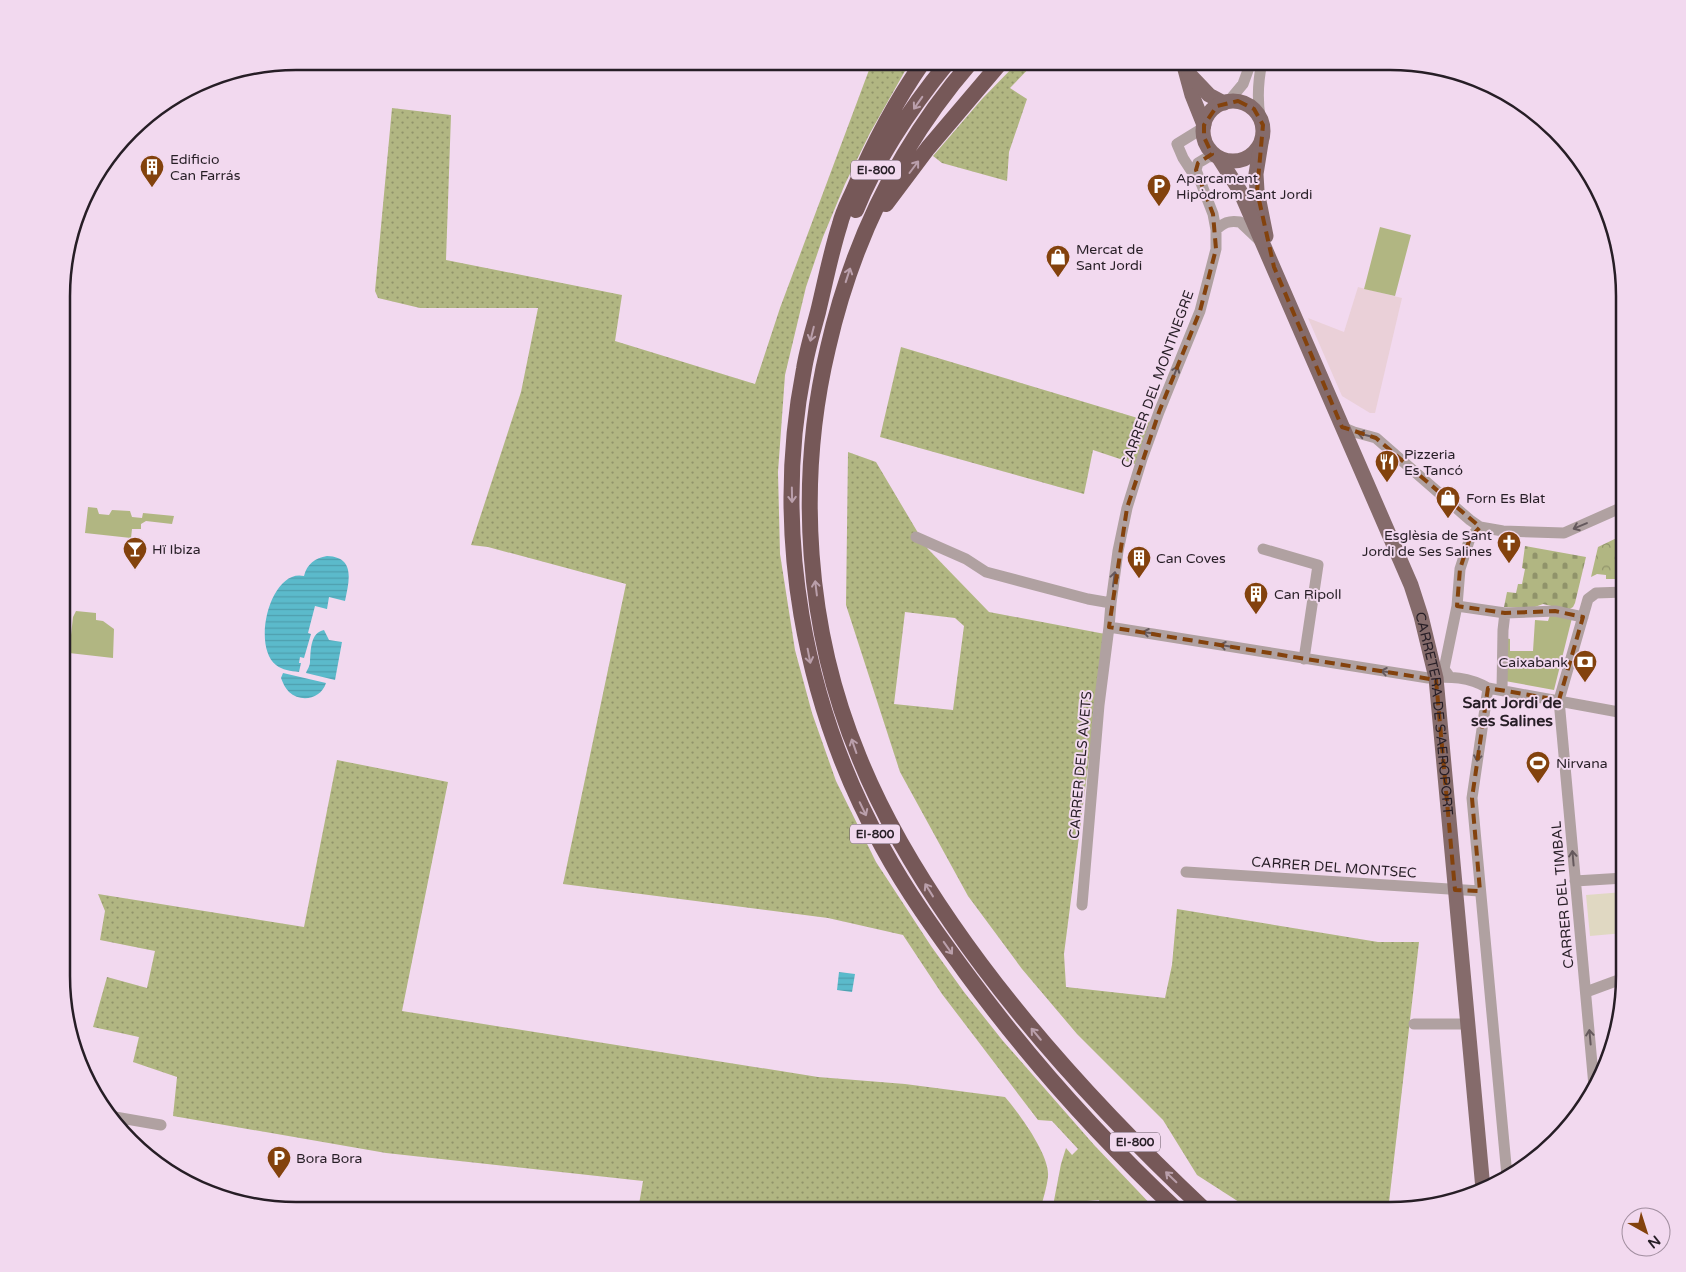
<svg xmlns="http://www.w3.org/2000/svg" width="1686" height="1272" viewBox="0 0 1686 1272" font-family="'Varela Round',sans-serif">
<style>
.education{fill:#ead0d8}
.medical{fill:#e0d8c2}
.grass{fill:url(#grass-dots);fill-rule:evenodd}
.forest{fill:url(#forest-crowns)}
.cemetery{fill:url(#cemetery-stones)}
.garden{fill:#b1b682}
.water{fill:url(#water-rules)}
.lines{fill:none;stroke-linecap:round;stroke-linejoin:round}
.minor{stroke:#b0a1a1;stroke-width:11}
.major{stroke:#856b6b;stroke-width:15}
.highway{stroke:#765858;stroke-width:16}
.oneway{stroke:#ba9fab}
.oneway2{stroke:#65595d}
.marked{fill:none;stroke:#83420d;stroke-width:4;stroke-dasharray:10 6;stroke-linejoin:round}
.labels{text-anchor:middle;stroke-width:4;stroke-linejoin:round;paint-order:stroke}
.shield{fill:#f2d9ef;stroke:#645662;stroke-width:1}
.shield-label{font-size:12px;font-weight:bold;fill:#271e26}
.poi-label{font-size:14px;fill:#271e26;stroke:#f2d9ef;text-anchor:start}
.street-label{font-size:14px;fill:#271e26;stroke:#f2d9ef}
.quarter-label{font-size:16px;font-weight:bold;fill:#271e26;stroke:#f2d9ef}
.rim{fill:none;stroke:#271e26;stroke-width:2.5}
</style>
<defs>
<pattern id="grass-dots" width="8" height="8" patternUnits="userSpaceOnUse" patternTransform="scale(1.25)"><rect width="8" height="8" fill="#b1b682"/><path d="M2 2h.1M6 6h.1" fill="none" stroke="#90936a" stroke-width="1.8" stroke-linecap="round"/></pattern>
<pattern id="forest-crowns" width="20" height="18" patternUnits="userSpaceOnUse" patternTransform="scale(1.25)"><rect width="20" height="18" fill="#b1b682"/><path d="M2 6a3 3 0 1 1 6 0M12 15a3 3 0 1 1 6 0" fill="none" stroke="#90936a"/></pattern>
<pattern id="cemetery-stones" width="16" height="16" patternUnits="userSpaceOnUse" patternTransform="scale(1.25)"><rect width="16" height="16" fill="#b1b682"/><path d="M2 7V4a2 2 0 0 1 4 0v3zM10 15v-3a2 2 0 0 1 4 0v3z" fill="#90936a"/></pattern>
<pattern id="water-rules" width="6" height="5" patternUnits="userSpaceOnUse" patternTransform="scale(1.25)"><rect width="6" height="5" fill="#5bbacb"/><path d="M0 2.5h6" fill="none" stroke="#4f9fae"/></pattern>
</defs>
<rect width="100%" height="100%" fill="#f2d9ef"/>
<path class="education" d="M1358,287L1402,298L1375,413H1370L1342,396L1308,318L1344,332Z"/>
<path class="medical" d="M1624,892V933L1590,936L1586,895Z"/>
<path class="grass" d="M872,62H912L908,67L905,66L903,70L905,71L870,133L845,184L823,237L806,287L785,375L778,472L780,554L795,650L812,713L836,781L876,862L931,946L964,992L1003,1041L1095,1146L1157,1211H1101L1099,1200L1075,1202L1076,1211H1052L1061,1164L1066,1148L1072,1155L1078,1149L1052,1121L1038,1120L942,994L903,935L828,918L563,884L626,584L488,547L471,545L521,392L538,308H420L378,298L375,291L392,108L451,115L446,260L622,295L615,341L755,384L780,308Z
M1018,62H1035L1010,88L1027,99L1009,152L1007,181L942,163L933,156L982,99Z
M901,347L1151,422L1135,464L1093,450L1084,494L880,437Z
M848,452L876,462L927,548L989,612L1105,634L1064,954L1066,987L1165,998L1172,965L1177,909L1378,942H1419L1388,1211H1253L1197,1175L1163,1120L1077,1034L1022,969L968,896L900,772L846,605ZM905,612L955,618L964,626L953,710L894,704Z
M337,760L448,782L402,1011L818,1077L905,1084L1005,1097C1018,1112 1050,1155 1048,1176C1047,1187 1043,1199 1040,1211L638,1210L643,1181L386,1153L173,1116L177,1077L133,1062L139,1037L93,1027L107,977L147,988L155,951L100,940L105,911L98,894L304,927Z"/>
<path class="forest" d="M1625,534V579H1606V575L1597,574L1591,577L1598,547Z"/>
<path class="cemetery" d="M1525,546L1586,557L1575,603L1573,607L1568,610L1543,604L1532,608L1504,607L1507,592L1516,593L1518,584H1522L1525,569L1522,568Z"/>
<path class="garden" d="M1380,227L1411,235L1395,296L1364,289Z
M88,507L97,508L99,514L109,515L112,510L130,511L132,517L142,518L143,513L174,516L172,524L146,521L141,524V529H132L131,538L85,533Z
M76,611L96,613V620L103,621L114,629L113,658L69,653L73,617Z
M1550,615L1572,618L1554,690L1505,681V638L1510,639V651H1533L1535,620L1548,621Z"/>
<path class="water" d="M327,556C356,557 349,581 345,601L329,597L327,609L315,606L308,633L311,634L304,658L300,657L299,663H301L299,672C291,671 282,670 276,665C251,645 271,568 304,576C307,564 315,558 327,556Z
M324,630L329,640L342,642L335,680L306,673C307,670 310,666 310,662C311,650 310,633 324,630Z
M283,673L326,683C321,699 301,703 289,692C285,688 283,683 281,678Z
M839,972L855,974L852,992L837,990Z"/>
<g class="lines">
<path class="minor" d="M1228,102L1243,84L1251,62
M1260,117C1257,98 1258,81 1262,62
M1196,178L1183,158L1177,144L1203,128
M1216,230C1223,223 1229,220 1240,222L1259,240
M1342,427L1354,432L1376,438L1470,520L1480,527L1503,531L1564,533L1625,506
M916,537L966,559L986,572L1088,599L1111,603
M1263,549L1318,565L1304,659
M1457,606L1505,613L1555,611L1583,617
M1109,627L1428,678C1450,676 1469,677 1488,688L1624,713
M1449,676L1444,669L1457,606L1460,569L1470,538L1480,527
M1488,688L1472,798L1507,1176
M1502,690L1503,630L1505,613
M1186,872L1480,891
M1575,881L1624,878
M1082,905L1099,705L1109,627L1111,603L1118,551L1127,508L1142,459L1159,412L1200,311L1216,249V230L1213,214L1196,170L1198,163L1208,157L1216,156
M1586,992L1624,978
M1414,1024H1468
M1594,1086L1559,700L1588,599L1596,593L1625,592
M115,1117L161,1125"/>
<g class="major">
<path d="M1183,62L1192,95L1204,125"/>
<path d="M1189,74L1209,95L1224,103"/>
<circle cx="1233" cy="131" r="30"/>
<path d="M1261,143L1256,174L1257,191L1266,236"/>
<path id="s1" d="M1219,158L1240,191L1411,585L1421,616L1436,678L1483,1189"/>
</g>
<path class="highway" d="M923,62C896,101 873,144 855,187C850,199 843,211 840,224C831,252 825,283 818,312C813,331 807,350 804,369C772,532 803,703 883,848C907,892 936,932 966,973C1029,1059 1100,1138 1178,1211
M971,62C900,144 852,242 828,348C796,482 806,630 859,757C883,817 916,872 952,924C1025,1030 1112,1123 1206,1211
M886,204L928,148L1001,62
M856,210C877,158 913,105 948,62"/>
</g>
<defs><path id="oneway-shaft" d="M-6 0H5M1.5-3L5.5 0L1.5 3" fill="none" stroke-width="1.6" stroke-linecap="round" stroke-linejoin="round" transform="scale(1.25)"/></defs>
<g class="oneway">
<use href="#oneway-shaft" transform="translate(918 103) rotate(125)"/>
<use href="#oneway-shaft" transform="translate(914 167) rotate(-53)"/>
<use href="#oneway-shaft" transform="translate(848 275) rotate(-72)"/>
<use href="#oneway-shaft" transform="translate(812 334) rotate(104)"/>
<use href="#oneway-shaft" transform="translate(792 495) rotate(89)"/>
<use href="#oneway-shaft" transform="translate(816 588) rotate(-97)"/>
<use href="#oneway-shaft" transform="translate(809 656) rotate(79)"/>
<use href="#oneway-shaft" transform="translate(854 746) rotate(-109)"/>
<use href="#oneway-shaft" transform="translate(863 809) rotate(64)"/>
<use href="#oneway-shaft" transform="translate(929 890) rotate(-122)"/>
<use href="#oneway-shaft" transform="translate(948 948) rotate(55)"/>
<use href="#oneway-shaft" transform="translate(1036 1034) rotate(-130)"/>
<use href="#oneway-shaft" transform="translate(1171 1177) rotate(-136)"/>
</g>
<g class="oneway2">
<use href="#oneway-shaft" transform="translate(1175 373) rotate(-68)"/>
<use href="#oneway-shaft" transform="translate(1365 435) rotate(-166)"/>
<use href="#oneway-shaft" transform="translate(1580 526) rotate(157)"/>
<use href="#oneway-shaft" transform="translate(1114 579) rotate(-82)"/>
<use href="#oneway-shaft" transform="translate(1150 633) rotate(-171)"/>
<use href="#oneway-shaft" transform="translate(1227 646) rotate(-171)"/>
<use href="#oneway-shaft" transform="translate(1388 672) rotate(-171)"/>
<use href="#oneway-shaft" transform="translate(1478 754) rotate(98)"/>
<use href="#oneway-shaft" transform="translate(1573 858) rotate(-95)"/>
<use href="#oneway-shaft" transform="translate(1590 1037) rotate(-95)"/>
</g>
<path class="marked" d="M1238,101L1254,109L1263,125L1257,191L1274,267L1342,427L1376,438L1480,527L1470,538L1460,569L1457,606L1505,613L1555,611L1583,617L1559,700L1488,688L1472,798L1480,891L1455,890L1436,680L1109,627L1127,508L1159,412L1200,311L1216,249L1213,214L1196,170L1198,163L1212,154L1204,137V125L1217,106Z"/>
<defs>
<symbol id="building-pin" viewBox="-11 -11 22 30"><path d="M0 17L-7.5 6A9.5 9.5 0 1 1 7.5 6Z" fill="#83420d" stroke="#f2d9ef"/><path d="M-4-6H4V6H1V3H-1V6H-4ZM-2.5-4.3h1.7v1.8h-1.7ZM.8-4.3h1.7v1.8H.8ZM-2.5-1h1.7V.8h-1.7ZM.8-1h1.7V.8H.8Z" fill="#fff"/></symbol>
<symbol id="parking-pin" viewBox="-11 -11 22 30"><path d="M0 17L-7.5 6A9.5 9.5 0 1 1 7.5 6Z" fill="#83420d" stroke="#f2d9ef"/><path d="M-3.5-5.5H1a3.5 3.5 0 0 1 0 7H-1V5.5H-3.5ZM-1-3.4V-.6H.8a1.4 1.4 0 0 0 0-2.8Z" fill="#fff"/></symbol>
<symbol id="shop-pin" viewBox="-11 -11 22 30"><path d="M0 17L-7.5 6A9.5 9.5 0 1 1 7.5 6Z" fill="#83420d" stroke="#f2d9ef"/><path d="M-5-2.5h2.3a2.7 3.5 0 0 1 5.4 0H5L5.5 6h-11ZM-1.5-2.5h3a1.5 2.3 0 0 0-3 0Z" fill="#fff"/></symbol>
<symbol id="restaurant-pin" viewBox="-11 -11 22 30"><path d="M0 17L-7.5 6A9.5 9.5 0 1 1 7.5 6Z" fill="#83420d" stroke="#f2d9ef"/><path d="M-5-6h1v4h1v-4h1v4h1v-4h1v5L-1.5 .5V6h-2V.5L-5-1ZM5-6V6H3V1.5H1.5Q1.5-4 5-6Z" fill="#fff"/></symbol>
<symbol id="church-pin" viewBox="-11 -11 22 30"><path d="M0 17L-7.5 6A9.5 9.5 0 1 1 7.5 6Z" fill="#83420d" stroke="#f2d9ef"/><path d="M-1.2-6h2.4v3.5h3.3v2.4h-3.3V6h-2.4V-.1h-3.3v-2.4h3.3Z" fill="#fff"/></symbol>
<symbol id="bar-pin" viewBox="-11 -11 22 30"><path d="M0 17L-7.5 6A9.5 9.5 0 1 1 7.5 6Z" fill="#83420d" stroke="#f2d9ef"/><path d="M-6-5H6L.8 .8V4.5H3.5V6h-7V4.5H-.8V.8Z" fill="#fff"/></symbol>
<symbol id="bank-pin" viewBox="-11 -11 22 30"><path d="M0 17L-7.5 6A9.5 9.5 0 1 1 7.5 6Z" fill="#83420d" stroke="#f2d9ef"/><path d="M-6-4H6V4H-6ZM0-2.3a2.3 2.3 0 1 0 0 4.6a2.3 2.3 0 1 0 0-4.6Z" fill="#fff"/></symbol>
<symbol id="stadium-pin" viewBox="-11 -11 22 30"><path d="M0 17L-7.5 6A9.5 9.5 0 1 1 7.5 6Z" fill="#83420d" stroke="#f2d9ef"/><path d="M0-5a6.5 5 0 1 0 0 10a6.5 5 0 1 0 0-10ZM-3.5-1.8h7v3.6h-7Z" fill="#fff"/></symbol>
</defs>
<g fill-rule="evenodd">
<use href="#building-pin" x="138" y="153" width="28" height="38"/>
<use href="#parking-pin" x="1145" y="172" width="28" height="38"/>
<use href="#shop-pin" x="1044" y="243" width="28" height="38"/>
<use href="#restaurant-pin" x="1373" y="448" width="28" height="38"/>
<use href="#shop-pin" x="1434" y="484" width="28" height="38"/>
<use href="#church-pin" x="1495" y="529" width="28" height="38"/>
<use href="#bar-pin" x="121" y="535" width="28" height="38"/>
<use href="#building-pin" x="1125" y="544" width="28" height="38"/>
<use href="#building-pin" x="1242" y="580" width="28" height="38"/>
<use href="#bank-pin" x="1571" y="648" width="28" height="38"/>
<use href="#stadium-pin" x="1524" y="749" width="28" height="38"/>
<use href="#parking-pin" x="265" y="1144" width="28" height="38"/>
</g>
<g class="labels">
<g class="shield">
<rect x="851" y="160.5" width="50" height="19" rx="4"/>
<rect x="850" y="824.5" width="50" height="19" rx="4"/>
<rect x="1110" y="1132.5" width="50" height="19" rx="4"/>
</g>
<g class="shield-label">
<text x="876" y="174">EI-800</text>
<text x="875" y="838">EI-800</text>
<text x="1135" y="1146">EI-800</text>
</g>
<g class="poi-label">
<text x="170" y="164">Edificio<tspan x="170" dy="16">Can Farrás</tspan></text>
<text x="1176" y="183">Aparcament<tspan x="1176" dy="16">Hipòdrom Sant Jordi</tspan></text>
<text x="1076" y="254">Mercat de<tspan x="1076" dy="16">Sant Jordi</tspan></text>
<text x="1404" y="459">Pizzeria<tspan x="1404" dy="16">Es Tancó</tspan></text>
<text x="1466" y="503">Forn Es Blat</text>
<text x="1492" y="540" text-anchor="end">Esglèsia de Sant<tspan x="1492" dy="16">Jordi de Ses Salines</tspan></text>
<text x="152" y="554">Hï Ibiza</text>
<text x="1156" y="563">Can Coves</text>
<text x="1274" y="599">Can Ripoll</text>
<text x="1568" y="667" text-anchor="end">Caixabank</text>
<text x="1556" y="768">Nirvana</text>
<text x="296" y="1163">Bora Bora</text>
</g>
<g class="street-label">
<text transform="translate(1157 379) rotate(-70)" y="5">CARRER DEL MONTNEGRE</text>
<text dy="5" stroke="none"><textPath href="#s1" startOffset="600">CARRETERA DE S'AEROPORT</textPath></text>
<text transform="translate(1080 765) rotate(-85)" y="5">CARRER DELS AVETS</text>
<text transform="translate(1334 867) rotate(4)" y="5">CARRER DEL MONTSEC</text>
<text transform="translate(1562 895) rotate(-95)" y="5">CARRER DEL TIMBAL</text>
</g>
<g class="quarter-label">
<text x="1512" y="708">Sant Jordi de<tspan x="1512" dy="18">ses Salines</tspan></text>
</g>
</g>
<path d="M0 0H1686V1272H0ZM296 70H1390A226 226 0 0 1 1616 296V976A226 226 0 0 1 1390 1202H296A226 226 0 0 1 70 976V296A226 226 0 0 1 296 70Z" fill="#f2d9ef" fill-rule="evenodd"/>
<path class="rim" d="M296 70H1390A226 226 0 0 1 1616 296V976A226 226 0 0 1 1390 1202H296A226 226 0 0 1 70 976V296A226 226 0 0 1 296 70Z"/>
<g transform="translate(1646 1232) rotate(141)"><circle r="24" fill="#f2d9ef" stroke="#a18e9f"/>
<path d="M0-4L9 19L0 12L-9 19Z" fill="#83420d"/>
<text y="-8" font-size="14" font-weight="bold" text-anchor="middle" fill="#271e26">N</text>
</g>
</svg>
